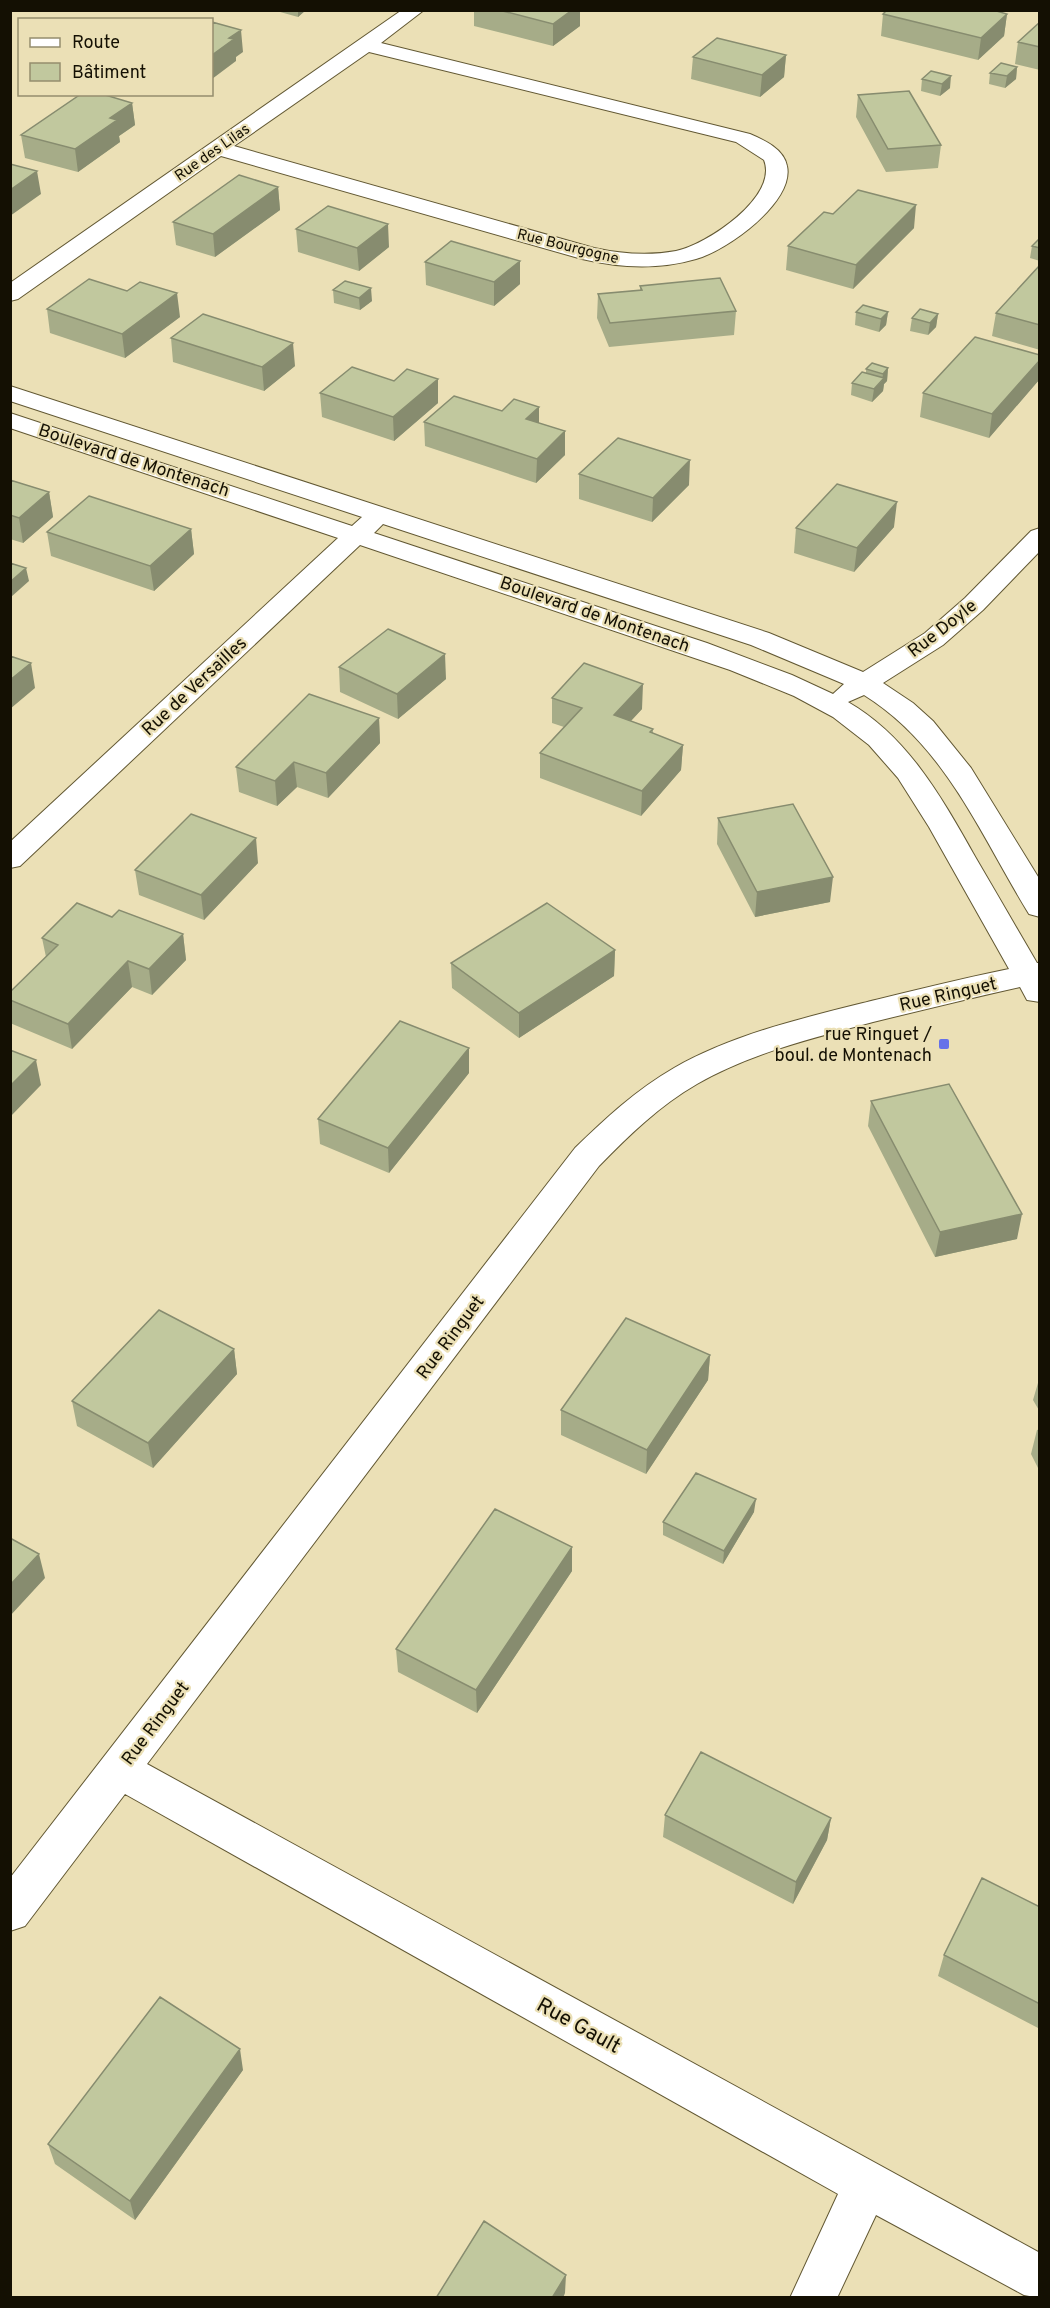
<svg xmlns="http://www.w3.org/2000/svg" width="1050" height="2308" viewBox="0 0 1050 2308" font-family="Overpass,sans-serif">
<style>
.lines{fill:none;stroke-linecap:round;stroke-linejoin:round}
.street-casing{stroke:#625833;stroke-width:2}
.street{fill:#fff;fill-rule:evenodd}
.wall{fill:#a6ac88}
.shaded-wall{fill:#878c6f}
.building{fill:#c1c89e;stroke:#878c6f;stroke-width:1.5}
.poi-dot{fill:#6571e9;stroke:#ebe0b6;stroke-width:2}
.labels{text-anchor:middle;stroke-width:4.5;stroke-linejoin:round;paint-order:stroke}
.far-street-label{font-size:15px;fill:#141003;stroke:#ebe0b6}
.street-label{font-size:18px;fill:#141003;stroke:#ebe0b6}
.poi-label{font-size:18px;fill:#141003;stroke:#ebe0b6;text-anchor:end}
.near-street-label{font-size:21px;fill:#141003;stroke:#ebe0b6}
</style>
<rect width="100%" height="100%" fill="#ebe0b6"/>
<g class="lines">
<defs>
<path id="street" d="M402,10H424L381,43L750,134C764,140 784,149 787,166C795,202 726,251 696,259C658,270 620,268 582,259L221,156L18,299L10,301V283ZM369,52L736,142L764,160C779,197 706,245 676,251C649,256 621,254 594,248L234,146Z
M10,386L769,633L863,672L925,633L965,598L1031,531L1040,528V551L983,610L943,645L883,683L913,703L933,721L971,768L1040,880V917L1029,914C981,836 946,746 864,695L848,702C909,737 943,800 977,860C997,894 1017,929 1037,963H1040V1002L1027,1000L1020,987C971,998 922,1010 873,1022C813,1038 751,1053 697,1084C659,1106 629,1135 599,1166L147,1764L1040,2253V2298L1024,2295L876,2215L837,2298H790L838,2194L125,1794L25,1926L10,1931V1878L575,1148C606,1118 636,1090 674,1068C732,1035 799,1019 863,1003C912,991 960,979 1009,969L929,827L898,778L869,745L833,717L794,696L730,670L360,545L20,866L10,868V842L338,538L10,428V413L352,526L362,517L10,401ZM383,524L751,645L844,684L833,694L792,675L707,643L374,533Z"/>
</defs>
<use href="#street" class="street-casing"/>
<use href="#street" class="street"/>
</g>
<path class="wall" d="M273,10H306L298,17Z
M474,10H580V26L553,46L474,26Z
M883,14H1007L1004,36L978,60L881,36Z
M1040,22V70L1015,64L1018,42Z
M786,55L784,77L760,97L691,79L693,57Z
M1017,67L1016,79L1005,88L989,84L990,73Z
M931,71L950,88L940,96L921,91L922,79Z
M858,95L941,145L938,168L886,172L856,117Z
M132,103L135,125L119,136L120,142L78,172L25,158L21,135Z
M278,187L280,210L215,257L176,245L173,222Z
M833,214L914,228L853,289L786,270L788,246Z
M296,229L389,247L359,271L298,252Z
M1040,239V261L1030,258L1032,246Z
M520,261V284L494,306L426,285L425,262Z
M1040,265V350L992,336L996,313Z
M640,286L736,311L734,335L609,347L597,318L598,294L640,290Z
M333,290L372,301L360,310L334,303Z
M47,309L180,317L125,358L50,333Z
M856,312H888L886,325L879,332L855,325Z
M938,314L936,327L928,335L910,331L912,318Z
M171,338L295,366L264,391L173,362Z
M1040,355L1039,380L989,438L920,417L923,393Z
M888,368L887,381L884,384L883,391L872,402L851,395L852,383L866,373V369Z
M438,379V403L394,441L322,417L320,393Z
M424,422L539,423L565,431V455L536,483L425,446Z
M579,474L689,485L652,522L579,499Z
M10,480L49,492L53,517L23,543L10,539Z
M894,527L854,572L794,553L796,528Z
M191,529L194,554L154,591L51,556L47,532Z
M339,667L446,679L398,719L340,692Z
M552,698L642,709L631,721L653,729V734L683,745L681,770L641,816L540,778V753L564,727L552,723Z
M379,718L380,743L328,798L297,787L277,806L239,792L236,767Z
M718,818L830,902L755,917L717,844Z
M258,863L204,920L139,895L135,870Z
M112,917L183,934L186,960L152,995L132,987L72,1049L10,1023V992L46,957L42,938Z
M615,950L614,976L519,1038L452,988L451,963Z
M469,1073L389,1173L320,1144L318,1119Z
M871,1101L1017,1239L935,1257L868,1126Z
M234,1349L237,1374L153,1468L77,1426L72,1401Z
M710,1355L708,1380L646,1474L561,1435V1410Z
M1040,1376V1412L1033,1400Z
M1040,1429V1472L1031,1454L1037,1430Z
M754,1512L723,1564L663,1535V1522Z
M572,1547V1571L477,1713L398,1672L396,1649Z
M665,1815L831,1818L827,1840L793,1904L663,1837Z
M1040,1907V2029L938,1976L944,1955Z
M243,2070L135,2220L55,2164L48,2144Z"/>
<path class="shaded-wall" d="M298,10H306L298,17Z
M572,10H580V26L553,46V24Z
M1007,14L1004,36L978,60L981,38Z
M241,30L243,52L236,57V61L212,79V55L229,38Z
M786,55L784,77L760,97L762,75Z
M1017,67L1016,79L1005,88L1007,76Z
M951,76L950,88L940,96L942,84Z
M132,103L135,125L119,136L120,142L78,172L75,149L110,118Z
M37,171L41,194L10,216V190Z
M278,187L280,210L215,257L213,234Z
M916,205L914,228L853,289L856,265Z
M388,224L389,247L359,271L357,248Z
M520,261V284L494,306V282Z
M371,288L372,301L360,310L359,298Z
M177,293L180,317L125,358L122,334Z
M888,312L886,325L879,332L881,319Z
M938,314L936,327L928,335L930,323Z
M293,343L295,366L264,391L262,367Z
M1040,360L1039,380L989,438L992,414Z
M888,368L887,381L884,384L883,391L872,402L874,389L882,381L883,374Z
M438,379V403L394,441L393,417Z
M539,407V431L526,419Z
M565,431V455L536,483L537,459Z
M690,460L689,485L652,522L653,498Z
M49,492L53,517L23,543L19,518Z
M897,502L894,527L854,572L857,548Z
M191,529L194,554L154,591L150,566Z
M26,568L29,581L11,597L10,582Z
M445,654L446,679L398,719L397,694Z
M31,663L35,688L10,709V680Z
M643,684L642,709L613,740L614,715Z
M379,718L380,743L328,798L326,773Z
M683,745L681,770L641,816L642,791Z
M294,762L297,787L277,806L275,781Z
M256,838L258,863L204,920L201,895Z
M833,877L830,902L755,917L757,892Z
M183,934L186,960L152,995L149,969Z
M615,950L614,976L519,1038V1013Z
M128,961L132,987L72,1049L68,1024Z
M469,1048V1073L389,1173L388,1148Z
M36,1060L41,1085L10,1117V1086Z
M1022,1214L1017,1239L935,1257L940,1232Z
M234,1349L237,1374L153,1468L148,1443Z
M710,1355L708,1380L646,1474L647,1450Z
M756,1499L754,1512L723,1564L724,1551Z
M572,1547V1571L477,1713L476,1690Z
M39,1554L45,1578L10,1616V1585Z
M831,1818L827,1840L793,1904L796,1882Z
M240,2049L243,2070L135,2220L130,2201Z
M566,2275L565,2293L563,2298H552Z"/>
<path class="building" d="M499,10H572L553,24Z
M887,10H993L1007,14L981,38L883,14Z
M212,22L241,30L229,38L234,39L212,55Z
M1040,22V47L1018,42Z
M717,38L786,55L762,75L693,57Z
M1001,63L1017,67L1007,76L990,73Z
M931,71L951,76L942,84L922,79Z
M909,91L941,145L888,149L858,95Z
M81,94H102L132,103L110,118L117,120L75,149L21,135Z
M10,164L37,171L10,190Z
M239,175L278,187L213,234L173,222Z
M858,190L916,205L856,265L788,246L824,212L833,214Z
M328,206L388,224L357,248L296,229Z
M1040,239V248L1032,246L1039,239Z
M451,241L520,261L494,282L425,262Z
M1040,265V325L996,313Z
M720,278L736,311L610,323L598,294L642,290L640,286Z
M89,279L127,291L140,282L177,293L122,334L47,309Z
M345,281L371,288L359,298L333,290Z
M863,305L888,312L881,319L856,312Z
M920,309L938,314L930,323L912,318Z
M203,314L293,343L262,367L171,338Z
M975,337L1040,355V360L992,414L923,393Z
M872,363L888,368L883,374L866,369Z
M352,367L394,381L407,369L438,379L393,417L320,393Z
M862,372L884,378L874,389L852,383Z
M454,396L502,411L514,399L539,407L526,419L565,431L537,459L424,422Z
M618,438L690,460L653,498L579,474Z
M10,480L49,492L19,518L10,515Z
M837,484L897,502L857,548L796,528Z
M89,496L191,529L150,566L47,532Z
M10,563L26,568L10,582Z
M388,629L445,654L397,694L339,667Z
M10,656L31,663L10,680Z
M584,663L643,684L614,715L653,729L650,732L683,745L642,791L540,753L582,708L552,698Z
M309,694L379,718L326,773L294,762L275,781L236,767Z
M793,804L833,877L757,892L718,818Z
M191,814L256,838L201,895L135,870Z
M77,903L112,917L119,910L183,934L149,969L128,961L68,1024L10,1000V992L58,945L42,938Z
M547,903L615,950L519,1013L451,963Z
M400,1021L469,1048L388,1148L318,1119Z
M10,1050L36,1060L10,1086Z
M949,1084L1022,1214L940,1232L871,1101Z
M159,1310L234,1349L148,1443L72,1401Z
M626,1318L710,1355L647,1450L561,1410Z
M696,1473L756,1499L724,1551L663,1522Z
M495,1509L572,1547L476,1690L396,1649Z
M10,1538L39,1554L10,1585Z
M701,1752L831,1818L796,1882L665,1815Z
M982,1878L1040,1907V2004L944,1955Z
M160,1997L240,2049L130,2201L48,2144Z
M484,2221L566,2275L552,2298H436Z"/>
<rect class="poi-dot" x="938" y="1038" width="12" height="12" rx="3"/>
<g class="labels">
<g class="far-street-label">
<text transform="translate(212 152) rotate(-35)" y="5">Rue des Lilas</text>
<text transform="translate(568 246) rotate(14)" y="5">Rue Bourgogne</text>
</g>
<g class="street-label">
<text transform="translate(134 460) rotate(18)" y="6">Boulevard de Montenach</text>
<text transform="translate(595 614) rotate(19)" y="6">Boulevard de Montenach</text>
<text transform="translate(942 628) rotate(-38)" y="6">Rue Doyle</text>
<text transform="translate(194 686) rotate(-43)" y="6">Rue de Versailles</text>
<text transform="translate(948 994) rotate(-13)" y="6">Rue Ringuet</text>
<text transform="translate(450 1337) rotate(-53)" y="6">Rue Ringuet</text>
<text transform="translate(155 1723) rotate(-53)" y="6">Rue Ringuet</text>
</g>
<g class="poi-label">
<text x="932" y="1040">rue Ringuet /<tspan x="932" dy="21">boul. de Montenach</tspan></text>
</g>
<g class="near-street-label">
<text transform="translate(579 2025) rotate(29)" y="7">Rue Gault</text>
</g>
</g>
<rect width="1050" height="2308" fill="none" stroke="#141003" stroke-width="24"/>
<rect x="18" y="18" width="195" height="78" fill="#ebe0b6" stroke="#958d6e" stroke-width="1.5"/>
<rect x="30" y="38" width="30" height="9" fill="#ffffff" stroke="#958d6e" stroke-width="1.5"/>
<text x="72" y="48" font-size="18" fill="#141003">Route</text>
<rect x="30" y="63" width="30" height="18" fill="#c1c89e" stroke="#958d6e" stroke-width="1.5"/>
<text x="72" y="78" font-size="18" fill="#141003">Bâtiment</text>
</svg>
